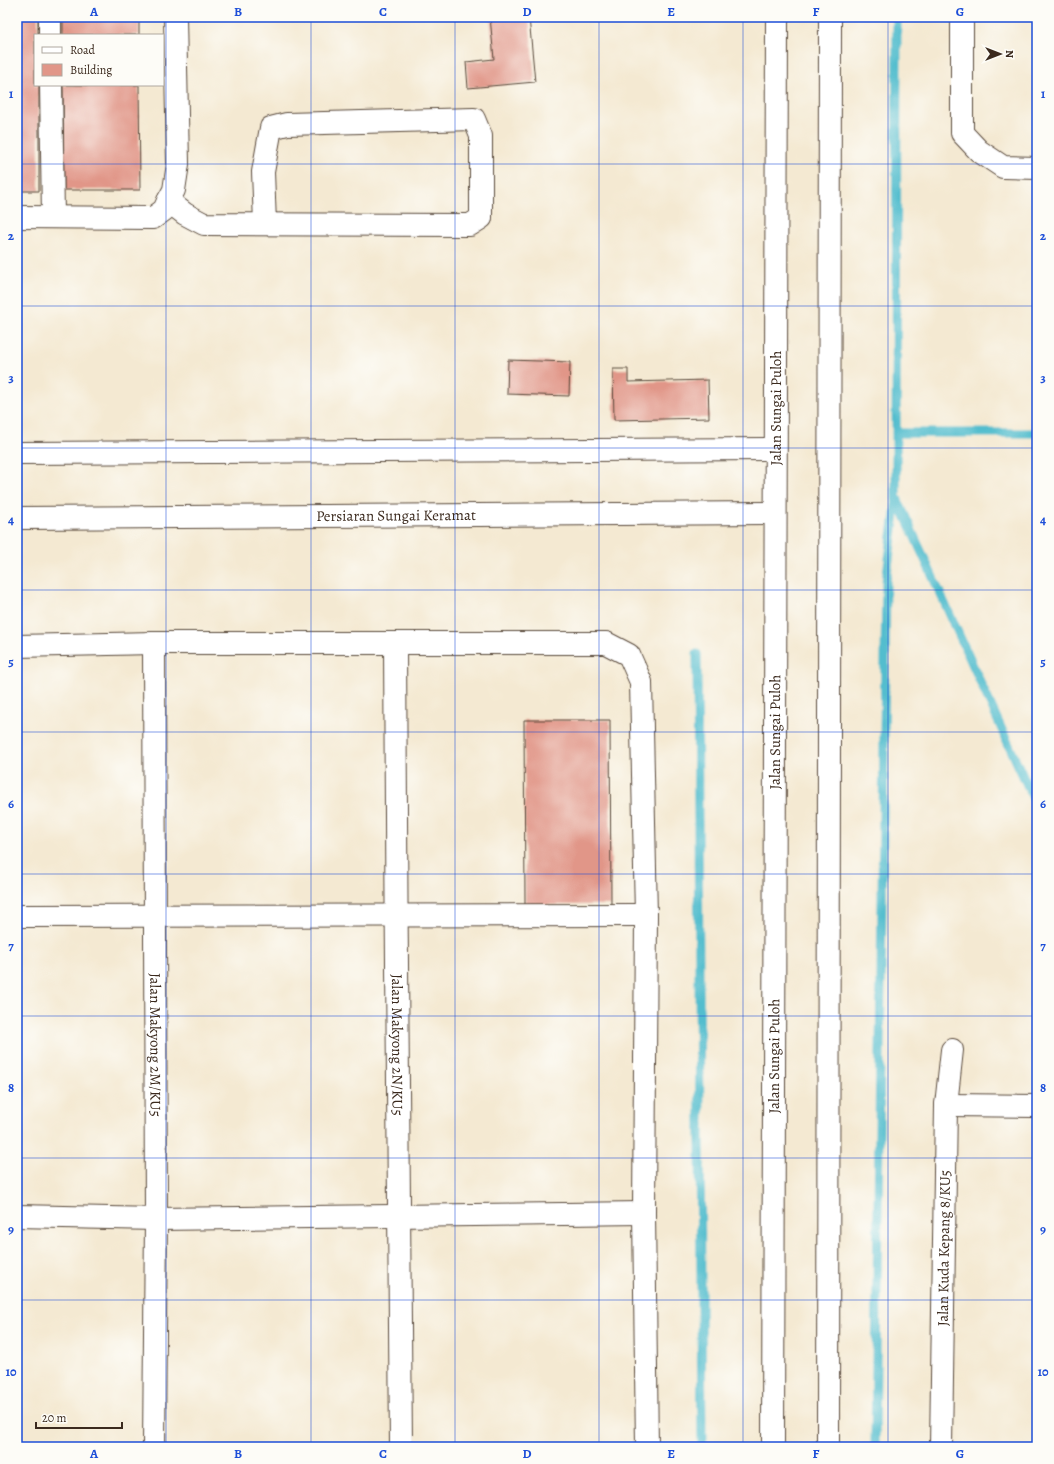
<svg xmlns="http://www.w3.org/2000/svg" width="1054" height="1464" viewBox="0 0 1054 1464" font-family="Alegreya,serif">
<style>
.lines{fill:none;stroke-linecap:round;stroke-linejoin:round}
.stream{stroke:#53bdce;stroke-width:9}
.building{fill:#e19688}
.minor-casing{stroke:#574739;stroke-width:24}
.minor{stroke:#fff;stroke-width:22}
.grid{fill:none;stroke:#1d4ed8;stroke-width:1;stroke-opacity:0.55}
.labels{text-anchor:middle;stroke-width:4;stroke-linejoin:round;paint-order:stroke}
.street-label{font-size:15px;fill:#3b2a1e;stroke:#fdfcf7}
.neatline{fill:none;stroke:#1d4ed8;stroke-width:1.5}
.grid-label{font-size:13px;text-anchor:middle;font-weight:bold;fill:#1d4ed8}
</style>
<rect width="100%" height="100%" fill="#fdfcf7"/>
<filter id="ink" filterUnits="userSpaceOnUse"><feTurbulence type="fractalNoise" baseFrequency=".025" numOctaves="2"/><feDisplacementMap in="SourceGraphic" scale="8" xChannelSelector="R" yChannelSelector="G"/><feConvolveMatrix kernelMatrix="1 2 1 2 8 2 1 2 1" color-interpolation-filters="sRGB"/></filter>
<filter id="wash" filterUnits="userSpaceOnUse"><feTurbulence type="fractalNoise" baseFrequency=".012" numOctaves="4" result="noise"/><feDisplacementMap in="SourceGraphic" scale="16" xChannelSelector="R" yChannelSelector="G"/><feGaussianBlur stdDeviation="0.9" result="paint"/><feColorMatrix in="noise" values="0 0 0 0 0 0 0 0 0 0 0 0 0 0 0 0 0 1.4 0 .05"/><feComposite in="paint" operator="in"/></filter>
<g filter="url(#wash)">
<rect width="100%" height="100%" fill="#f4e9d2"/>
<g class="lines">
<path class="stream" d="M897,17L896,500L897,498L1037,807
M896,433H1037
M697,654L702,1447
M875,1447L886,582L897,498"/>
</g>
<g id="blocks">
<path class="building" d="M17,17H38V35H35V85H39V191H17Z
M63,17H139V35H63Z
M490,17H529L535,82L468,88L466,62L494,59Z
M63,85H139L140,190H64Z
M508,360L570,362L569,396L507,394Z
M613,369H628V382L708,380L709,418L614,420Z
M524,720H610L611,905H525Z"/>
</g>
</g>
<g filter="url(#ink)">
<use href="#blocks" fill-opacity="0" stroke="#574739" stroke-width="1"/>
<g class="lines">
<defs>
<g id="minor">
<path d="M50,17V35"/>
<path d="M962,17V133L979,151L1003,167L1037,168"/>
<path d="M51,85L53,217"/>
<path d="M168,201L185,214L204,224L470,225L481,218V136L474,119L287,124L271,128L263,172L265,223"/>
<path d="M17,217L153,218L164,210L168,201L174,190L178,164L175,17"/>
<path d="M17,453L775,449"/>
<path id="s1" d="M17,518L775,513"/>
<path id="s2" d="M154,643L156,1219L154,1447"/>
<path id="s3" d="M395,643C397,911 397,1179 401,1447"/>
<path d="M17,646L154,643H606L629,655L641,682L646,915L644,1213L647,1447"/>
<path d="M17,916L646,915"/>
<path d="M946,1105L1037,1106"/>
<path d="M17,1216L156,1219L644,1213"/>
<path id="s4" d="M773,1447L777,17"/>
<path d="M828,1447L830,17"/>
<path id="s5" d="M941,1447L946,1105L952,1050"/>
</g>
</defs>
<use href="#minor" class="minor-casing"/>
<use href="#minor" class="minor"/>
</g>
</g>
<path class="grid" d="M166,17V1447M311,17V1447M455,17V1447M599,17V1447M743,17V1447M888,17V1447M17,164H1037M17,306H1037M17,448H1037M17,590H1037M17,732H1037M17,874H1037M17,1016H1037M17,1158H1037M17,1300H1037"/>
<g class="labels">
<g class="street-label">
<text dy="5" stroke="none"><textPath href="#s4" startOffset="1039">Jalan Sungai Puloh</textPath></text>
<text dy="5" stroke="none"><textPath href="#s1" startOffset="379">Persiaran Sungai Keramat</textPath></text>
<text dy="5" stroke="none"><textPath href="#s4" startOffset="715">Jalan Sungai Puloh</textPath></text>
<text dy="5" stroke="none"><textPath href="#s2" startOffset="402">Jalan Makyong 2M/KU5</textPath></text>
<text dy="5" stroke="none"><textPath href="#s3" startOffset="402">Jalan Makyong 2N/KU5</textPath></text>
<text dy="5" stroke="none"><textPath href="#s4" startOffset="391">Jalan Sungai Puloh</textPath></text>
<text dy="5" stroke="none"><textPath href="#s5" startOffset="199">Jalan Kuda Kepang 8/KU5</textPath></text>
</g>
</g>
<rect width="1054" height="1464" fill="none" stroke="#fdfcf7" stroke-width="44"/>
<rect x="34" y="34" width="130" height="52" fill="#fdfcf7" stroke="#afa8a0"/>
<rect x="42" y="47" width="20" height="6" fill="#ffffff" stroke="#afa8a0"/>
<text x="70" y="54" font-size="12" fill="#3b2a1e">Road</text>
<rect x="42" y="64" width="20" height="12" fill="#e19688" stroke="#afa8a0"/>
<text x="70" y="74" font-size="12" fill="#3b2a1e">Building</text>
<g transform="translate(1000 54) rotate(90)" stroke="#fdfcf7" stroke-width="3" paint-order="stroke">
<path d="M0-3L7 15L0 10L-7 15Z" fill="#3b2a1e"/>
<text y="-6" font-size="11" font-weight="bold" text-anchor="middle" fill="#3b2a1e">N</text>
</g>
<path d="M36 1422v6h86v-6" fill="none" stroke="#3b2a1e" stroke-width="2"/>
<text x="42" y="1422" font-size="12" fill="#3b2a1e" stroke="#fdfcf7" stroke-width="3" paint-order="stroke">20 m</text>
<rect x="22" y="22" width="1010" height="1420" class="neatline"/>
<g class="grid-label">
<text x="94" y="16">A</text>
<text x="238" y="16">B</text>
<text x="383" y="16">C</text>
<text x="527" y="16">D</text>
<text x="671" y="16">E</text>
<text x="816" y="16">F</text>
<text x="960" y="16">G</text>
<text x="11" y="98">1</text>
<text x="1043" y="98">1</text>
<text x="11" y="240">2</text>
<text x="1043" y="240">2</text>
<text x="11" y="382">3</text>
<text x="1043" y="382">3</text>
<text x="11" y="524">4</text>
<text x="1043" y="524">4</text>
<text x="11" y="666">5</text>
<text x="1043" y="666">5</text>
<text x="11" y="808">6</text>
<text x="1043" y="808">6</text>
<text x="11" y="950">7</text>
<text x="1043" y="950">7</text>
<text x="11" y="1092">8</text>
<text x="1043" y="1092">8</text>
<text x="11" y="1234">9</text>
<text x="1043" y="1234">9</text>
<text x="11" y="1376">10</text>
<text x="1043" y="1376">10</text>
<text x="94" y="1458">A</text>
<text x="238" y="1458">B</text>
<text x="383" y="1458">C</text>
<text x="527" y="1458">D</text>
<text x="671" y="1458">E</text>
<text x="816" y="1458">F</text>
<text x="960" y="1458">G</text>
</g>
</svg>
